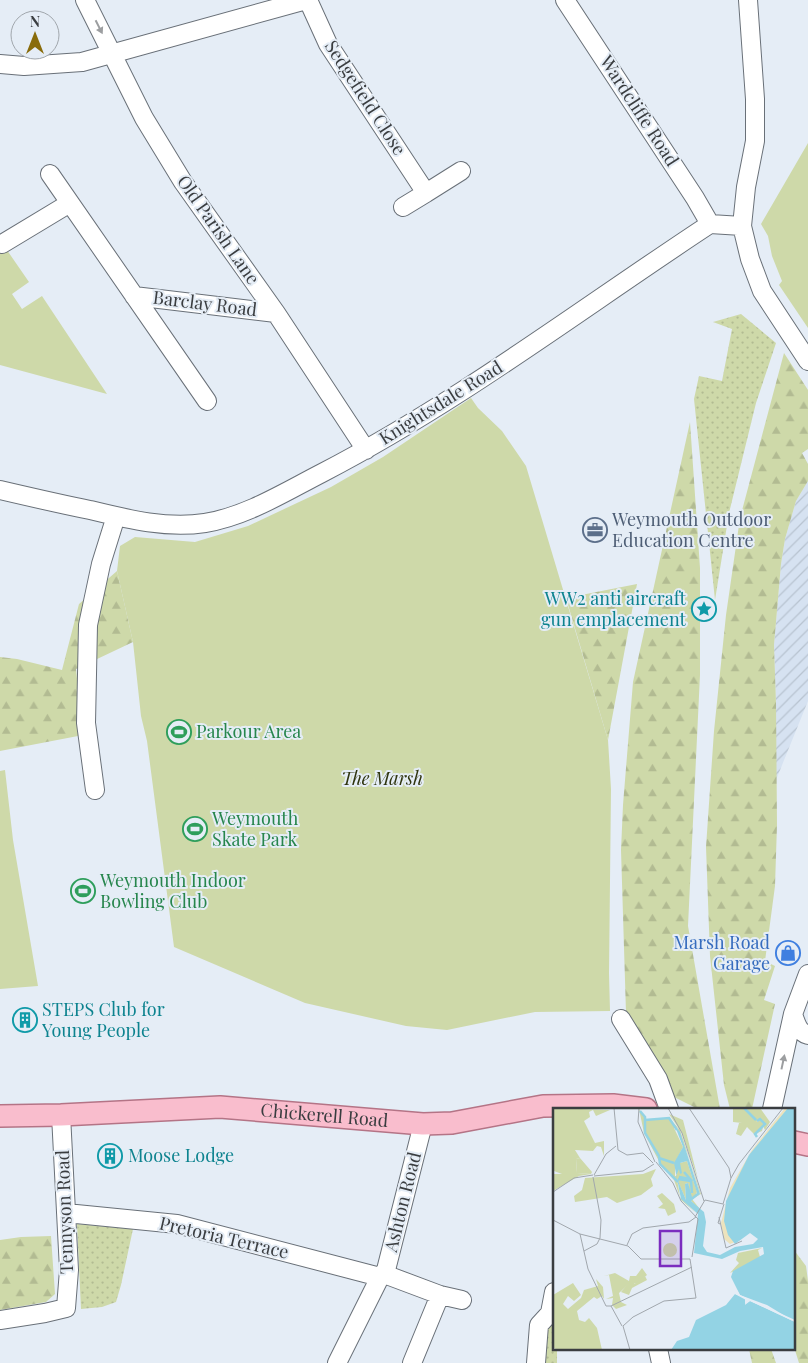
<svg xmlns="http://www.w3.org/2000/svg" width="808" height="1363" viewBox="0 0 808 1363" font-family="'Playfair Display',serif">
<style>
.industrial{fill:url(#industrial-furrows)}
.grass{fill:url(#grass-dots)}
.forest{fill:url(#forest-firs)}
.green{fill:#ced9a9}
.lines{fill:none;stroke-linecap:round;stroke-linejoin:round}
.minor-casing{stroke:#697078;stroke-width:20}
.major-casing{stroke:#b47486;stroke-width:24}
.minor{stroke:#fff;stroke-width:18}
.major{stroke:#f9bdcd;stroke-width:21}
.oneway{fill:#9c9ea0}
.labels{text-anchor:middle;stroke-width:4;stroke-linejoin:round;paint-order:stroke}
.street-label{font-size:18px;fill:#3a3d40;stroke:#e5edf6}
.service-label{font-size:18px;fill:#4e5e75;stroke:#e5edf6;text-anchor:start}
.culture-label{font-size:18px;fill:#0d838f;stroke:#e5edf6;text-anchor:start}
.leisure-label{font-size:18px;fill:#27864d;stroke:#e5edf6;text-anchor:start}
.park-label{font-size:18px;font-style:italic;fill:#2e340e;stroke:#e5edf6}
.shop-label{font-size:18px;fill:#366cbe;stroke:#e5edf6;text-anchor:end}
.inset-river{fill:none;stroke:#93d3e4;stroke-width:2.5}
.inset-road{fill:none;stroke:#a1a7ad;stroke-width:1}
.view{fill:#7b2cbf;fill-opacity:0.15;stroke:#7b2cbf;stroke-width:2.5}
.inset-edge{fill:none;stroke:#3a3d40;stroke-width:2.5}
</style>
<defs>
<pattern id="industrial-furrows" width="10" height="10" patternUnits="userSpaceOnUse" patternTransform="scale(1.25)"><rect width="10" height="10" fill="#d6e2f1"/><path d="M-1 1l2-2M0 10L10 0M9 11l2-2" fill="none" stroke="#b8c3d0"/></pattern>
<pattern id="grass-dots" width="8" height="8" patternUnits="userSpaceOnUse" patternTransform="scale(1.25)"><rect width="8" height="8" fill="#ced9a9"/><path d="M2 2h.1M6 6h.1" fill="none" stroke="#b2bb92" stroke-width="1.8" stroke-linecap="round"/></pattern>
<pattern id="forest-firs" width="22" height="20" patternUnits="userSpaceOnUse" patternTransform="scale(1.25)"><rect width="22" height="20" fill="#ced9a9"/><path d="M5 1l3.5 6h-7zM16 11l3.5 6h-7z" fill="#b2bb92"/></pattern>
</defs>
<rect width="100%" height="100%" fill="#e5edf6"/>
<path class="industrial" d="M808,481V701L776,780V703L774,645L781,564L785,539L796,501Z"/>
<path class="grass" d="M741,314L776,343L756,403L729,513L715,600L694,399L699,376L722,381L732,329L713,322Z
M77,1224L133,1229L121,1285L116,1302L102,1307L81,1309Z
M554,1325V1349H557V1363H540L544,1327Z"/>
<path class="forest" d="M784,353L808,390V449L802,453L808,464V481L796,501L785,539L781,564L774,645L776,703L777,825L775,886L765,961L775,966L764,1000L775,1004L752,1109H730L724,1085L710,956L706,847L714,731L726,615L740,518Z
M690,422L700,568V675L688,926L720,1109H698L672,1096L626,1013L621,850L623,805L633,682Z
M117,571L133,642L76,669L79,698L78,736L0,751V657L17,659L62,670L79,604Z
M637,584L608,740L566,598Z
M51,1236L55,1294L46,1302L0,1310V1240L21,1237Z
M794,1250L806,1266L808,1281V1363H799L794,1347Z
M749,1349H771L776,1363H752Z"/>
<path class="green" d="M808,143V328L779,285L782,281L772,256L768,236L761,224Z
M0,240L29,282L12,294L22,309L42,296L107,394L0,365Z
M471,398L478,408L502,431L526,466L608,740L611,789L609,973L610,1011L535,1012L447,1030L406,1026L305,1003L174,947L147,741L141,716L133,642L117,571L120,546L135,537L195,542L248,526L331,487L383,457Z
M5,770L13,840L38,986L0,989V771Z"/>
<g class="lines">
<defs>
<path id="minor" d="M85,0L144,118L183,182L276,313L366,450
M308,0L328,44L426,193L461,171
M565,0L695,198L710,224
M748,0L755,99V141L746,187L742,226L750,259L762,291L808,361
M0,64L24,66L82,62L306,0
M50,174L207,401
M403,207L426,193
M2,244L70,203
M134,296L276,313
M0,490C30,497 60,504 90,510C127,519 166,529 205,523C247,516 285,492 322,473C459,402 582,308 710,224L742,226
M95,790L86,723L88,625L101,564L116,516
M793,1014C796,1023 798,1032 808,1035
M621,1019L658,1079L669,1109
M772,1109L793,1014L808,974
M66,1213L177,1224L380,1277
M384,1274L440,1295L462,1300
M550,1313L554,1292
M0,1320L45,1313L66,1308L69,1270L61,1115
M658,1349L661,1363
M337,1363L380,1277L386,1270L423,1124
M412,1363L440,1295
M536,1363L539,1325L550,1313"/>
<g id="major">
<path id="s1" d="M0,1116L61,1115L220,1107L423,1124L452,1123L543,1106L613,1105L646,1109"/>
<path d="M794,1142L808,1145"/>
</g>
</defs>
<use href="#minor" class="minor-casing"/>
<use href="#major" class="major-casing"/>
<use href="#minor" class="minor"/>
<use href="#major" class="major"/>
</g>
<defs><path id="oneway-solid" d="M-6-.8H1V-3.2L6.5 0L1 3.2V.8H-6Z" transform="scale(1.25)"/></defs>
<g class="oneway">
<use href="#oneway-solid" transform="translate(99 27) rotate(63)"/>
<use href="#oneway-solid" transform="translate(783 1062) rotate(-78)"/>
</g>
<defs>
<symbol id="office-ring" viewBox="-11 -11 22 22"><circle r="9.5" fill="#e5edf6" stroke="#5c6f8a" stroke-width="1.5"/><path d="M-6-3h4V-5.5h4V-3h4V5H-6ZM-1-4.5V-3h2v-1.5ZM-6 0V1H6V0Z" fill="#5c6f8a"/></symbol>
<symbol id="sight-ring" viewBox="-11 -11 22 22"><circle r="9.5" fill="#e5edf6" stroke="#0f9aa8" stroke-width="1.5"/><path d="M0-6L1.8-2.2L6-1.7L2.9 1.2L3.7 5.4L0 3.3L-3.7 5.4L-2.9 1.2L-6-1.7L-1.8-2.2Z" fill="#0f9aa8"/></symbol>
<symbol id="stadium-ring" viewBox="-11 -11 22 22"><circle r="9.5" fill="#e5edf6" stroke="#2e9e5b" stroke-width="1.5"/><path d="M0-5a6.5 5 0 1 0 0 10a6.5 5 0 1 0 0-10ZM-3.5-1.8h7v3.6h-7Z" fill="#2e9e5b"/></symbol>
<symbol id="shop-ring" viewBox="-11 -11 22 22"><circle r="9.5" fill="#e5edf6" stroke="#3f7fe0" stroke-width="1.5"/><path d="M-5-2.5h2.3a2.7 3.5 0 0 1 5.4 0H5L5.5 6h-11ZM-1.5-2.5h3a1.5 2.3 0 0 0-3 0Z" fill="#3f7fe0"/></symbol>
<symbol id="building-ring" viewBox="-11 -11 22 22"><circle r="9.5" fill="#e5edf6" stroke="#0f9aa8" stroke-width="1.5"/><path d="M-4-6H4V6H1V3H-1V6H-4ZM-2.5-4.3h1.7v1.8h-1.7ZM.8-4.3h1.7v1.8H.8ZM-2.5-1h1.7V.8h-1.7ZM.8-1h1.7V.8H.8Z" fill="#0f9aa8"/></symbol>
</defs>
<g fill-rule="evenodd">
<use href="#office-ring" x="581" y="516" width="28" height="28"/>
<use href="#sight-ring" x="690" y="595" width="28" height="28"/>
<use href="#stadium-ring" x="165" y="718" width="28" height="28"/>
<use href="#stadium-ring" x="181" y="815" width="28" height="28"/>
<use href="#stadium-ring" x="69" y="877" width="28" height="28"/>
<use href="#shop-ring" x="774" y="939" width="28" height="28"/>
<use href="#building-ring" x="11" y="1006" width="28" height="28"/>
<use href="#building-ring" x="96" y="1142" width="28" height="28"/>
</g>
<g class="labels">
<g class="street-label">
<text transform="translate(365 98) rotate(57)" y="6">Sedgefield Close</text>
<text transform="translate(639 111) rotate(57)" y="6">Wardcliffe Road</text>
<text transform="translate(218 230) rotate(55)" y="6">Old Parish Lane</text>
<text transform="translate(205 304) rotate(7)" y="6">Barclay Road</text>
<text transform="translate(441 403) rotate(-32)" y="6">Knightsdale Road</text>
<text dy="6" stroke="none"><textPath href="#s1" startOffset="325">Chickerell Road</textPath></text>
<text transform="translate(403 1202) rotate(-76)" y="6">Ashton Road</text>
<text transform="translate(65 1212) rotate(-92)" y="6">Tennyson Road</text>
<text transform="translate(224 1238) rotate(13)" y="6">Pretoria Terrace</text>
</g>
<g class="service-label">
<text x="612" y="526">Weymouth Outdoor<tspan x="612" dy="21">Education Centre</tspan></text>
</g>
<g class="culture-label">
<text x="686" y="605" text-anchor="end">WW2 anti aircraft<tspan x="686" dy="21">gun emplacement</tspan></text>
<text x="42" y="1016">STEPS Club for<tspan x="42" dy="21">Young People</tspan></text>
<text x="128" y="1162">Moose Lodge</text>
</g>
<g class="leisure-label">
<text x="196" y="738">Parkour Area</text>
<text x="212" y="825">Weymouth<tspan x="212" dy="21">Skate Park</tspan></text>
<text x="100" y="887">Weymouth Indoor<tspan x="100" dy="21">Bowling Club</tspan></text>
</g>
<g class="park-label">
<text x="382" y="785">The Marsh</text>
</g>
<g class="shop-label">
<text x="770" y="949">Marsh Road<tspan x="770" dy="21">Garage</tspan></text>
</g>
</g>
<g transform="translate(553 1108)">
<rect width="242" height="242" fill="#e5edf6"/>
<path d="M0,0L57,2L43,8L40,2L36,4L37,9L31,13L42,35L51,33V48L48,39L44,38L40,43L22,42L27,50L23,51L24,65L38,66L26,68L0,83V66H9L1,63L0,54ZM191,0H207L217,14L212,22L207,12L203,14ZM103,61L98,71L100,78L88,87L64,95L54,89L22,94L21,88L29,82L32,70L90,66ZM89,160L94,167L83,176L78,174L66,185L68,194L74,197L63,201L59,197L60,190L53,191L60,188L56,167L51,168L62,165L76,173L77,168H83ZM43,171L50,179L51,191L49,188L44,191L41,189L24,203L26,212L32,214L36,210L44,220L49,242H4L0,239V187L20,175L28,187L21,193L15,188L10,196L15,201L28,190L31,182L45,178Z" fill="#ced9a9"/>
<path d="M92,168L94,172L79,180L76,187L68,184L78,172L82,176Z" fill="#ced9a9"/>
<path d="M86,1L94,12L116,10L127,22L148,86L139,91L146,100L143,105L128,92L121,72L107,55L91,25ZM124,19L136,50L147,86L142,89L144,84L134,53L127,55L123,68H122V55L130,39L121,20ZM124,71L133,92L132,76L135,75L138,93L146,101L143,105L127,89Z" fill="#ced9a9" fill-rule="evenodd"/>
<path d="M232,0H237L187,132L177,136L171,131L168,115L177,80L199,42Z" fill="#ece3bd"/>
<path d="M109,85L121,96L123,104L115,108L112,101L105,100L110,96L104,88Z" fill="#ced9a9"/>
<path d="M180,0H191L204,14L207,12L211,16L209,23L202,26L204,29L194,19L188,28L183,26L186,15H189L180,14ZM116,6L130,12L145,71L129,25ZM27,50L39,64L38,66L24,65L23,51ZM110 142a7 7 0 1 1 14 0a7 7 0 1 1-14 0ZM209,140L205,142L207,149L204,152L177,165L186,155L183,152L185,145Z" fill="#ced9a9"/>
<path d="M235,0H242V212L187,187L178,169L180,163L211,146L210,139L187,143L169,151L141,145L145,106L128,91L121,55L130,39L122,18L127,24L147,86L138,93L151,104L153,114L150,138L154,144L167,147L182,139L200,136L205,131L197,125L182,136L175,127L171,113L173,93L196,47ZM134,53L144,85L139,89L135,75L132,76L133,92L123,68L126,61L127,66L129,65L127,55ZM182,186L192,190V196L197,193L242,214V242H118L124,233L136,229L143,212L173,197Z" fill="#93d3e4" fill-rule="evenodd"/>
<path d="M184,182L187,187L214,197L242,214L197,193L192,197L193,192L182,186Z" fill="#e5edf6"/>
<path class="inset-river" d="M191,0L203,12M87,3L92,9V25L106,48L107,56L125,74M92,12L116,10L124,22M204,13L207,11L212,16L202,26L204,29M106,50L121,55M126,69L137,71L131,64M125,71L138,73L139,85"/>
<path class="inset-road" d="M61,0L65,42L74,47L90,45L100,55M86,0L85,14L102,54M115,0L129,25L151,93M136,0L176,60L178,70M103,54L120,75L128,93L145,111L139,149M41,67L53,46L63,38M41,68L90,63L101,56M0,84L21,70L40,67M142,109L152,92L170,96L178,70L186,56L230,0M166,109L173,140L189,133M0,112L27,126L75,138L88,151H137M167,116L165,115L171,96M27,126L35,161L53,198H58M74,137L79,126L90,120L136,114L143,109M31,143L44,136L47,130L48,112L40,69M58,198L139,159M58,198L69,218M70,218L80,209L111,193L143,190L137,151M70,218L77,242"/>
<path class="view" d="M107,123H128V158H107Z"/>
<rect width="242" height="242" class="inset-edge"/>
</g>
<g transform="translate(35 35)"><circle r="24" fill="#e5edf6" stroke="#a1a7ad"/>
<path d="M0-4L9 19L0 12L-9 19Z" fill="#896c0b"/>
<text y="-8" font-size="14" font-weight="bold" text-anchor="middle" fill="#3a3d40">N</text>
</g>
</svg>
